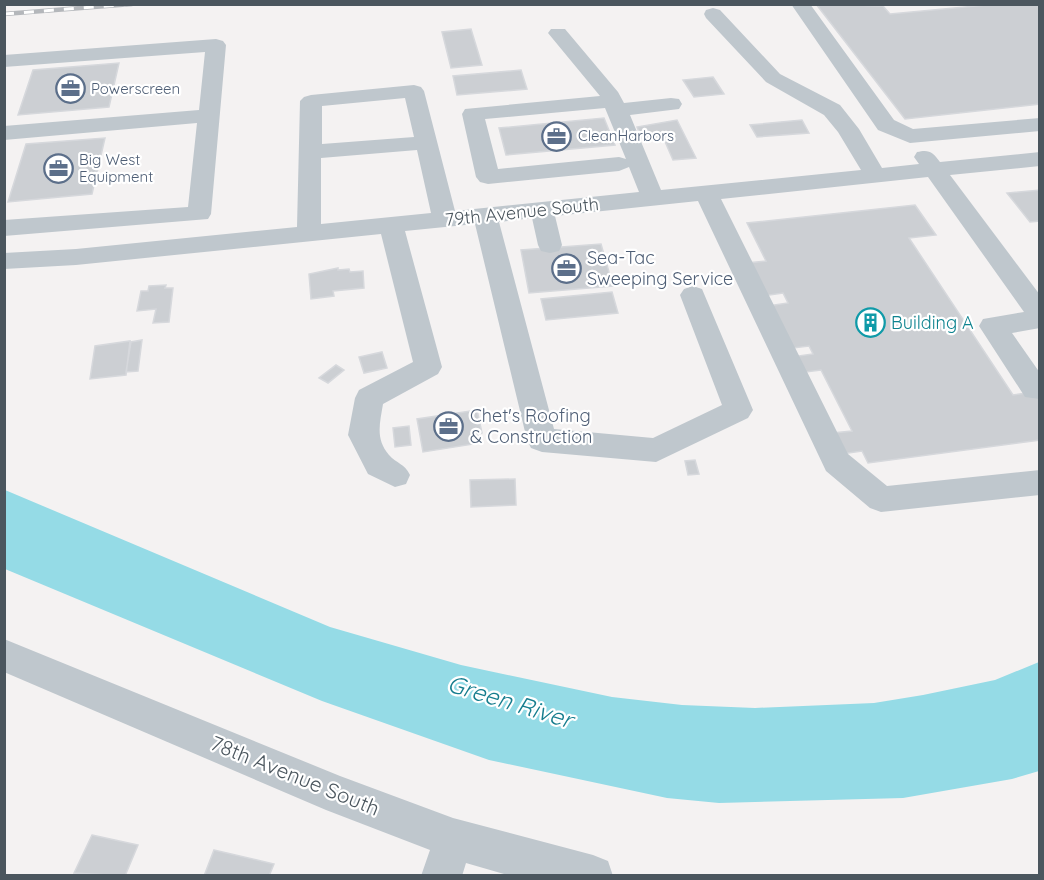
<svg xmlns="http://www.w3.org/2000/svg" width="1044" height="880" viewBox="0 0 1044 880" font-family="Quicksand,sans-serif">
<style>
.water{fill:#95dbe6}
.building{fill:#cccfd3;stroke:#d6d8dc;stroke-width:1.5}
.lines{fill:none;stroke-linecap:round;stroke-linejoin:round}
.minor{fill:#bfc7cd;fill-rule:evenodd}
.rail-casing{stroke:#b4b7bb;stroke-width:4.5}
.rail{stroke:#fff;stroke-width:3;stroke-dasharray:10;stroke-linecap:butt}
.labels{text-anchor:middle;stroke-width:4.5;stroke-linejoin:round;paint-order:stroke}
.far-service-label{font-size:15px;fill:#4e5e75;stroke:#fff;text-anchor:start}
.street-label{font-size:18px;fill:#4b565e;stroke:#fff}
.service-label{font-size:18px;fill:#4e5e75;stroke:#fff;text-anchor:start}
.culture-label{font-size:18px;fill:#0d838f;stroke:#fff;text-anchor:start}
.near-street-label{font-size:21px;fill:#4b565e;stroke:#fff}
.near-water-label{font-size:24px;font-style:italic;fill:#167d8e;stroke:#fff}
</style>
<rect width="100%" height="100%" fill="#f4f2f2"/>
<path class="water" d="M5,490L330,627L461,665L612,697L682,705L755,708L874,703L923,695L995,680L1039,662V771L1012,779L903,798L719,803L667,798L489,760L322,701L5,569Z"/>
<path class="building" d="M816,4L883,6L890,14L997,4H1040V104L905,119Z
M471,29L482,65L451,68L442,32Z
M119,63L109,107L18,115L33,70Z
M521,70L527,89L457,95L453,76Z
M713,77L724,94L694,97L683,80Z
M604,118L615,145L506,155L499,128Z
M677,120L696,158L673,160L663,137L642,139L637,127Z
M802,120L809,133L757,137L750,125Z
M105,138L92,194L8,202L26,144Z
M1040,190V221L1030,222L1007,193Z
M915,205L936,235L909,238L1013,395L1040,391V440L868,463L862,451L842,454L833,433L852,431L821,370L798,373L791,357L813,354L809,346L793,348L767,306L788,303L783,293L763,296L747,263L766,261L747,223Z
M601,244L613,286L529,293L521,250Z
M338,268V270L349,269L350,272L363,271L364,288L333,291L334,296L311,299L309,274Z
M166,285L165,288H173L169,322L153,323L156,309L137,311L141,291H148L149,286Z
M612,292L618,313L546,320L541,299Z
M142,340L138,371L126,372L131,342Z
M130,341L126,375L90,379L95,346Z
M382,352L387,368L364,373L359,357Z
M336,365L344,370L328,383L319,378Z
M477,410L482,433L478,434L480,443L423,452L417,419Z
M409,426L411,445L395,447L393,428Z
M695,460L699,474L688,475L685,461Z
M515,479L516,505L471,507L470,480Z
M92,835L138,845L125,876L74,873Z
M214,850L274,864L269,876H204Z"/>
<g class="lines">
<path class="minor" d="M791,4H810L894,120L913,129L1040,118V131L910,143L878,130Z
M713,8L720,10L780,74L840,105L859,129L882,168L919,164L914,157L917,152C929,149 933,152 940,162L1040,152V166L950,175L1040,295V328L1012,333L1040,373V399L1025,397L979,326L983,319L1024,312L928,177L721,199L848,454L887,486L1040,470V495L881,512L870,508L826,471L698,201L555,216L562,245L559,251L550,253L541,251L538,245L532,218L499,222L554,429L653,438L722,405L680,295L684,289L693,286L702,289L753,410L748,418L656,462L542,452L531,448L527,440L475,224L405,231L442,367L438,374L383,404C380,423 375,439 389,455C397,464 404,463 410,475L406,484L395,487L368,474L348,435L355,398L359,390L413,362L381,234L76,265L4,269V253L76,249L297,227L300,101L304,97L311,95L414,85L421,87L424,91L455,211L639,192L629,167L619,171L488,184L480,182L476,177L462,114L465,109L600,96L548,33L551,29H565L618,92L624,103L671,98L679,99L682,104L679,109L630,115L661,190L861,170L838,132L824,115L766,82L706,18L704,14L706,10ZM405,98L414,137L322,144V106ZM605,108L626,159L619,157L498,169L485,119ZM417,150L431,213L321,224V158Z
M216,39L223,41L226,45L211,214L208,219L4,236V220L188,207L197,123L4,140V126L199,110L205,52L4,67V55Z
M4,639L340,776L453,818L593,855L608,861L613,876H511L466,863L462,876H421L430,850L326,810L4,672Z"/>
<defs>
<path id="rail" d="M4,14L132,4"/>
</defs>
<use href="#rail" class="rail-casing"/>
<use href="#rail" class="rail"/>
</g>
<defs>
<symbol id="office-ring" viewBox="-11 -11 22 22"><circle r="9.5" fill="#fff" stroke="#5c6f8a" stroke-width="1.5"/><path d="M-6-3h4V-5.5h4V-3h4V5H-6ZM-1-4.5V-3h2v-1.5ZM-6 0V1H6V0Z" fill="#5c6f8a"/></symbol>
<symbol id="building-ring" viewBox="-11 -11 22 22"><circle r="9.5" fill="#fff" stroke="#0f9aa8" stroke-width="1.5"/><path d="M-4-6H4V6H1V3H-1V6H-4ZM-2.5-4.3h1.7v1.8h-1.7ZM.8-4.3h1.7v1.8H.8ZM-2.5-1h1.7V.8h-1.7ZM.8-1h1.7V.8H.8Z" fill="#0f9aa8"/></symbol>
</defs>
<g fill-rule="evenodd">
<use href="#office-ring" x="54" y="72" width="33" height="33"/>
<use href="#office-ring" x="540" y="120" width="33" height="33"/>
<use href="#office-ring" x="42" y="152" width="33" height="33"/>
<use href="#office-ring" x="550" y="252" width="33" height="33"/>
<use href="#building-ring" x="854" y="306" width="33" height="33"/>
<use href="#office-ring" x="432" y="410" width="33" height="33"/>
</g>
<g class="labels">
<g class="far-service-label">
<text x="91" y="94">Powerscreen</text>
<text x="578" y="141">CleanHarbors</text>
<text x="79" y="165">Big West<tspan x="79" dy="17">Equipment</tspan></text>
</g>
<g class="street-label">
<text transform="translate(522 212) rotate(-6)" y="6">79th Avenue South</text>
</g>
<g class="service-label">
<text x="587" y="264">Sea-Tac<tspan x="587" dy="21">Sweeping Service</tspan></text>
<text x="470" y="422">Chet's Roofing<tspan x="470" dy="21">&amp; Construction</tspan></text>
</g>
<g class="culture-label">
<text x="891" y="329">Building A</text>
</g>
<g class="near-street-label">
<text transform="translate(295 776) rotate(22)" y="7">78th Avenue South</text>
</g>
<g class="near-water-label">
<text transform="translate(510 702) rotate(17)" y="8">Green River</text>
</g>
</g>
<rect width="1044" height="880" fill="none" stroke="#4b565e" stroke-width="12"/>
</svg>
